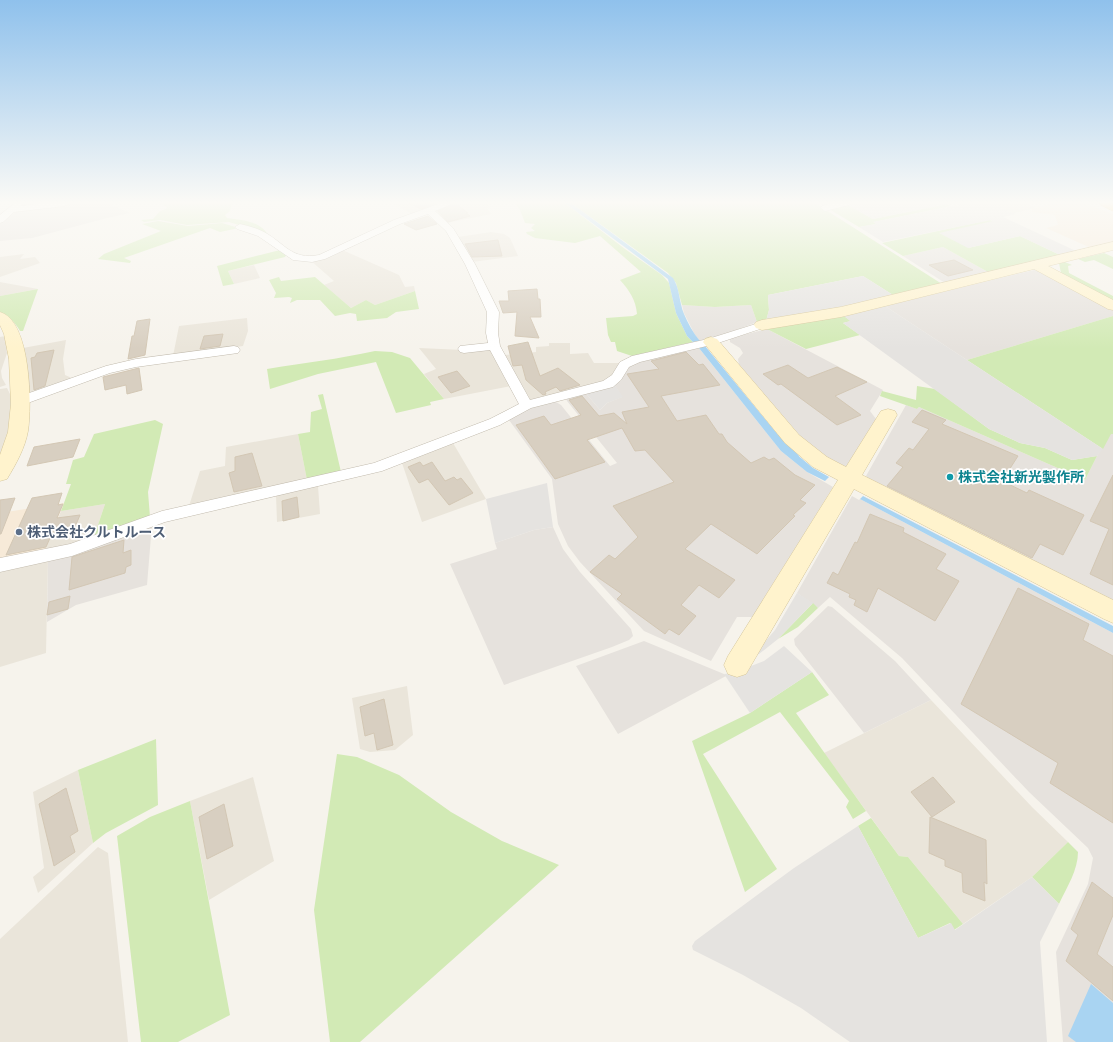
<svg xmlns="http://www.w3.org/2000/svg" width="1113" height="1042" viewBox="0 0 1113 1042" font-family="Helvetica,'Noto Sans JP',sans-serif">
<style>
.residential{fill:#eae5da}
.commercial{fill:#f7ead8}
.industrial{fill:#e6e2dd}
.green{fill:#d2eab5}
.parking{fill:#e5e3e0}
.water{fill:#a9d4f2}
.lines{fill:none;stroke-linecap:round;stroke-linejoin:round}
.stream{stroke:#a9d4f2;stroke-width:4.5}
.building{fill:#d8cfc1;stroke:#d3c7b4}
.street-casing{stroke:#c2bbae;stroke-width:1}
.secondary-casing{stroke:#d6c79b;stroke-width:1}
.highway-casing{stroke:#e0a43c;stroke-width:1}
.street{fill:#fff;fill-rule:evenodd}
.secondary{fill:#fff3cd;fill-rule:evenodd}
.highway{fill:#ffcf6e;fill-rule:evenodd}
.culture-dot{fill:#0f9aa8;stroke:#fff;stroke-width:1.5}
.service-dot{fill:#5c6f8a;stroke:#fff;stroke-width:1.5}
.labels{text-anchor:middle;stroke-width:3.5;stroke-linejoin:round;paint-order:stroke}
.culture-label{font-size:14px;font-weight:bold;fill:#0d838f;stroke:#fff;text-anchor:start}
.service-label{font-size:14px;font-weight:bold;fill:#4e5e75;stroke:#fff;text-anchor:start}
</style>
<rect width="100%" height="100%" fill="#f6f3ec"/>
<path class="residential" d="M392,203H445L412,214Z
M455,203H487L491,207L487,208L491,214L447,223L434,211Z
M991,203H1024L1036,208L1014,213Z
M491,232L504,234L510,238L518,256L472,262L458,237Z
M340,249L399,275L405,287L414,286L415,291L375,305L366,300L351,308L324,285L334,281L310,260Z
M24,254L20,259L35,257L40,263L0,277V257Z
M254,265L260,278L234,284L228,271Z
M0,282L38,289L0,296Z
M247,318L248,331L243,346L173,356L179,326Z
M5,336L7,353L1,371L2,378L6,385L0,387V337Z
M66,340L63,359L65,375L74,379L29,394L23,348Z
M549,343H570V354L588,353L594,363H621L608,381L535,401L530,399L505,355L536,352V347L549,346Z
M419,348L463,350L486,349L493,351L511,386L444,399L424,374L436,369Z
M7,388L12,398L9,433L0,458V389Z
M298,434L307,480L189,506L200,471L225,466L226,447Z
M453,443L486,499L422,522L402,463Z
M318,486L320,514L277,522L276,495Z
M105,504L94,537L74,544L45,550L61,511Z
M48,559L46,653L0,667V570Z
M407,686L413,735L395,750L370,752L360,749L352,698Z
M931,700L1032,807L1068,842L1032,877L963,924L908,857L899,856L824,753Z
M78,770L93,843L38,893L33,877L44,868L33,792Z
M253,777L274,861L209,900L190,801Z
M98,847L108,853L128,1042H0V939Z"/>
<path class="commercial" d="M1054,203H1082L1113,214V243L1091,248L1046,228L1058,225L1055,215L1032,212V209Z
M64,503L45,550L0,560V513Z"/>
<path class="industrial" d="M72,203H107L130,213L107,218L32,238L0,241V224L18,210Z
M943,247L988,272L945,283L903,256Z
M1034,270L1045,272L1113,308V316L967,360L885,306Z
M682,305L715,307L751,305L757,322L718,337L700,341L695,335L684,313Z
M767,329L883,390L870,411L876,419L847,466H837L808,445L739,365L738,359L743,353L740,348L730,342V338Z
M699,348L781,451L807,472L833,487L753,617H737L711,661L644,631L580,562L568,546L558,524L552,479L509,420L529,407L556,402L561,405L610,466L617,463L567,401L566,398L584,391L600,410L607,403L622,397L614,384L627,367L635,362Z
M906,405L917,409L919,407L1085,480L1097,456L1111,433L1113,434V607L870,483L866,476Z
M852,496L859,500L860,499L1113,633V1042H1063L1056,952L1088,884L1093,858L1088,848L1029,792L902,658L830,597L818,608L797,593Z
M152,524L147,585L76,605L47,622L48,559Z
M553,527L563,549L580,572L631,629L633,636L629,640L612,647L504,685L450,564L497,549L495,543L534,530Z
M828,606L832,607L895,661L931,700L864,733L795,645L794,639Z
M644,641L724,674L726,676L618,734L576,666Z"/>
<path class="green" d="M159,203H232L230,211L225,215L227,218C242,220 262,221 269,237L259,231L229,222L187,225L160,220L144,222L141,220L153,219L160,211L166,209L167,207Z
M515,203H565L625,249L662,275L669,283L676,313L687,336L693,342L632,356L617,351L615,342H611L608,335L606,318L633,316L637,314C636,300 629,290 620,280L641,272L600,236L575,243L535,238L527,234L526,232L535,231L531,228L535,224L525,223L520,210Z
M571,203H815L942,284L893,295L863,276L768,295L769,310L766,321L757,322L751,305L715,307L682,305L676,283L668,273Z
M846,204L873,219L947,204L951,206L874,222L876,224L859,227L829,209Z
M989,220L993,221L968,248L1020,236L1060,255L988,272L943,247L903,256L882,243Z
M158,221L188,226L222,223L239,228L220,232L210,228L124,258L131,261L130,263L98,259L104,254L161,231L142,224Z
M280,250L286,255L285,257L228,271L234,284L223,286L217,266Z
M1104,253L1113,257V269L1094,260L1085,262L1078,259Z
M1065,262L1072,265L1068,266L1069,273L1113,296V300L1061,273L1059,263Z
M279,277L281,281L315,277L351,308L366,300L375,305L415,291L419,309L396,312L387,318L357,321L356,314L350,313L335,316L320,300H297L290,303L292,298L289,297L274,298L276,293L269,280Z
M38,289L23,331H20C15,322 9,317 0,312V296Z
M844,316L851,321L843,323L860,335L806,349L767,329Z
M1113,316V434H1111L1103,449L967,360Z
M375,351L392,352L410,358L444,399L430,402L431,405L396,413L376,362L318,374L270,389L267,369C303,363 339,359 375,351Z
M917,386L935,389L989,429L1020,443L1045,448L1072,460L1097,456L1085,480L919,407L917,409L880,396L882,391L916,400Z
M323,394L341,472L307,480L298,434L310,432L311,412L322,409L318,395Z
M155,420L163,424L148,492L150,517L94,537L105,504L61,511L71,484H66L73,460L84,457L94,434Z
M813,603L818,608L798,627L778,639Z
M812,672L829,695L796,713L866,811L853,819L846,807L849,801L780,712L703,754L777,869L745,892L692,741L750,713Z
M156,739L158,805L106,833L93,843L78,770Z
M337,754L357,757L399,775L451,812L502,841L559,865L360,1042H330L314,910Z
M190,801L230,1015L178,1042H141L117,836L150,817Z
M871,818L899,856L908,857L963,924L954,930L950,923L918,938L858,826Z
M1068,842L1078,852C1078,870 1067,887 1059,904L1032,877Z"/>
<path class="parking" d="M851,203H951L873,219L846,204Z
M956,203H991L1016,214L1003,217L1076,251L1060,255L1020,236L968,248L939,233L993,221L991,220L883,242L859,227L876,224L873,222L958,205Z
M863,276L893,295L835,310L766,321L769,310L768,295Z
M885,306L967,360L1103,449L1097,456L1072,460L1045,448L1020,443L989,429L843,323L850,321L844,316Z
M614,384L623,397L607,403L600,410L584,391Z
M547,483L553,527L534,530L495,543L486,499Z
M797,593L813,603L778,639L759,654L753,656L775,630Z
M784,646L812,672L750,713L724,674L733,673L764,661Z
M858,826L918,938L951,923L955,930L1032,877L1059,904L1040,942L1047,1042H850L801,1008L743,975L693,950L692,946L695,941L794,868Z"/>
<path class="water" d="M565,203H571L673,278C680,289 679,302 684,314C688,323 693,333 700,341L693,342L687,336L676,313L668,279Z
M705,346L789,448L813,468L829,477L825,481L807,472L781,451L699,348Z
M863,496L1113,626V633L860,499Z
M1091,984L1113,1003V1042H1076L1068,1036Z"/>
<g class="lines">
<path class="stream" d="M779,437L797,457"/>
</g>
<path class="building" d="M409,203H436L421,209Z
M455,203L468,213H466L470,216L448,222L438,211Z
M428,216L437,224L416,230L404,224Z
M498,240L502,256L472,257L465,244Z
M954,260L973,270L948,276L929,265Z
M537,289L538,299H540L541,317H530L539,338L515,336L517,312L503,313L499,301H509L508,291Z
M150,319L145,355L128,359L132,336H134L137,321Z
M223,334L220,346L200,349L204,336Z
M528,342L540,376L558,368L580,385L560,391L556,387L545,392L546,394L543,395L526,380L522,365L513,366L508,346Z
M54,350L45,386L34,390L31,358L35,357L37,353Z
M686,352L699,365L703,364L720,385L661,396L677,421L706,415L719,434H722L727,442L751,463L764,457L769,460L774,458L795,475L815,485L800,500L806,503L793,515L795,516L757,554L711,524L685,549L735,580L719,598L699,585L681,605L696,616L679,635L669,629L665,634L617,599L622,594L590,572L609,555L615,559L638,537L613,506L674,482L645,450L635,451L622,428L587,440L605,462L555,479L516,425L544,416L551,425L581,415L569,400L582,396L599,416L614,413L627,424L622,412L649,407L627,374L659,369L651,361Z
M788,365L808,378L837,367L867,382L835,396L861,415L837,425L781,384L778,385L763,374Z
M139,368L142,390L127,394L126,385L105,390L103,377Z
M457,371L470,386L451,393L438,377Z
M922,410L946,420L942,424L1018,456L1002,481L1027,493L1029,490L1084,515L1063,555L1040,544L1032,558L887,486L903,467L896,463L909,448L913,450L929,429L912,422Z
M80,439L73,457L27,466L34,447Z
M252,453L262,486L234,492L229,473L235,471V457Z
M420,462L423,466L432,462L445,481L454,477L457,480L461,478L473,493L449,505L428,479L419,483L408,467Z
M1113,475V585L1090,574L1109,529L1090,521Z
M62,493L58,505L63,504L57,518L80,515L72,534L50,538L46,547L6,555L32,498Z
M297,497L299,517L283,521L282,501Z
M15,498L1,534H0V500Z
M870,514L904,528L903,532L946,554L936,569L959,581L935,621L878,588L867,612L854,605L856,600L849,597L850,594L827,583L833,572L838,575L855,542L857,543Z
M124,540L123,553L131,550V565L126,567L125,573L69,590L72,557Z
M1018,588L1089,624L1083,640L1113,656V823L1050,783L1058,763L961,704Z
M70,596L68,609L47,615L49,602Z
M384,699L393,745L377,750L374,733L365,736L360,707Z
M933,777L955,802L932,817L911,792Z
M66,788L78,831L70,836L75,852L54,866L39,804Z
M224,804L233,846L207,859L199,817Z
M930,817L986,840L987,884L984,882L985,901L963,892L962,873L945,866V860L929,853Z
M1092,882L1113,898V915L1097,954L1113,967V1001L1066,961L1078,935L1071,929Z"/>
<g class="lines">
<defs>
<path id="street" d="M15,203H24L21,206L45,203H69L65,206L14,212L3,222L0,223V215Z
M441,203H454L435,211L453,228L475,264L499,312L498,333L500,346L530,400L603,381L612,375L620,362L632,356L708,339L762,322L766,323L768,325L766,327L715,344L640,362L629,367L621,380L613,387L531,408L500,425L382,471L165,522L72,556L0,572V558L70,544L162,511L374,463L490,419L519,404L490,350L464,353L460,352L458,349L460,346L488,343L486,333L487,312L465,264L446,231L428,214L400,224L325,259L312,262L293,260L258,236L237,229L235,227L240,224C248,226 257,228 264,232C286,244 291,260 319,255L394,220Z
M834,203H850L849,205L825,211L821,208L822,206Z
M234,346L238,347L240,350L238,353L136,367L110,373L25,404H15L13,401L15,398L106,366L136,359Z"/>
<path id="secondary" d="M1113,242V250L1048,266L1113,300V310L1108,309L1034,269L841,317L762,330L756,328L754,325L756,322L762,320L841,307Z
M0,312C31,320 32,406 28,431C25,448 16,464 7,479L0,481V455L8,432L11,404L9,359L4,334L0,325Z
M711,337L717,339L799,435L827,457L846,467L881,411L888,409L895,411L897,415L862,475L1113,600V623L1104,619L854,489L746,674L737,677L728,674L724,665L728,656L838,480L813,467L785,443L703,342L705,339Z"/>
<path id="highway" d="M1099,203H1113V211L1101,205Z"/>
</defs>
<use href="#street" class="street-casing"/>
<use href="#secondary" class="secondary-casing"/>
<use href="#highway" class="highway-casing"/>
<use href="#street" class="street"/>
<use href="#secondary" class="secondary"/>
<use href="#highway" class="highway"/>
</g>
<linearGradient id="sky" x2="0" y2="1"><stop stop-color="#8fc1ec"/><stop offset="0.58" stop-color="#fbfaf6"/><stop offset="1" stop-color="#fbfaf6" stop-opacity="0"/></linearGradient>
<rect width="1113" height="349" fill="url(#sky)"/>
<circle class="culture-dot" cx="950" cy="477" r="4"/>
<circle class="service-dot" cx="19" cy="532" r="4"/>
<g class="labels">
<g class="culture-label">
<text x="958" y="482">株式会社新光製作所</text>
</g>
<g class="service-label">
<text x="27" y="537">株式会社クルトルース</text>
</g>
</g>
</svg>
